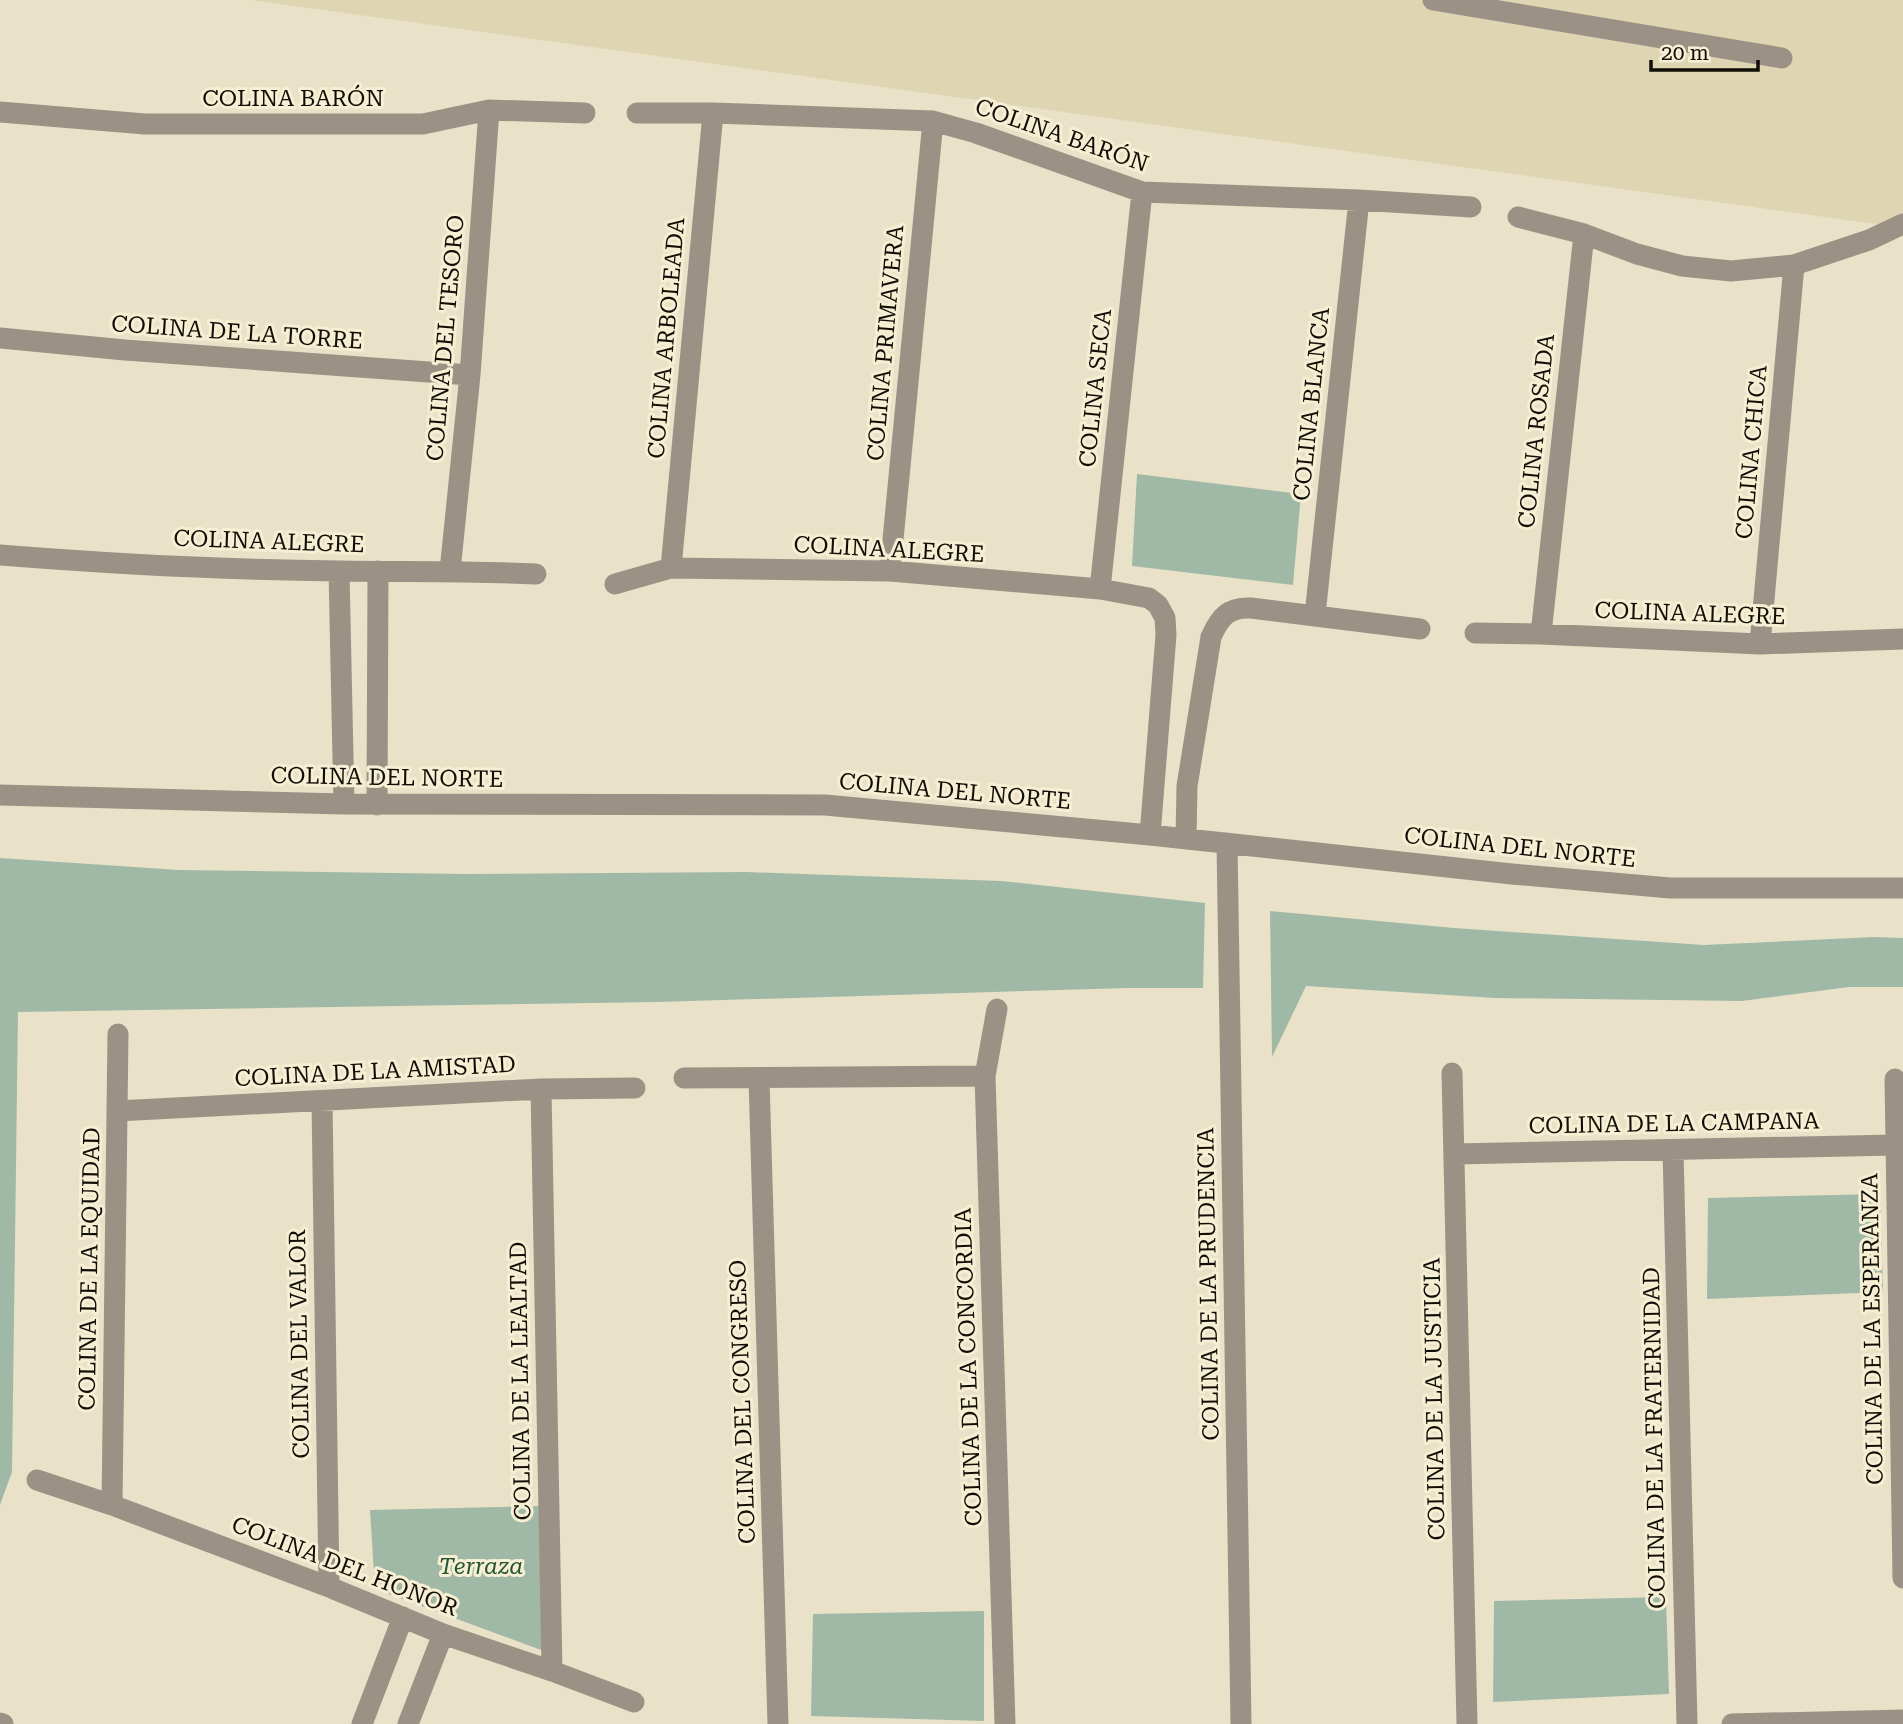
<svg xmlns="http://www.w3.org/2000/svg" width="1903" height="1724" viewBox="0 0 1903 1724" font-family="'Roboto Serif',serif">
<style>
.built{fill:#ded5b3}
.green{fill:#a0b9a6}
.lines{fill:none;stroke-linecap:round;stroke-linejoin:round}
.minor{stroke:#9b9285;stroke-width:21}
.labels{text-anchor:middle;stroke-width:6;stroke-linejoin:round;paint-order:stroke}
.street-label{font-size:23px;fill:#100e06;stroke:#f6efd4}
.park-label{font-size:23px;font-style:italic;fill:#235534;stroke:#f6efd4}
</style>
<rect width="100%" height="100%" fill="#e9e2c8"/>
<path class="built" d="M250,0H1903V227H1897Z"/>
<path class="green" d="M1137,474L1301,494L1293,585L1132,566Z
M0,858L179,870L464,874L746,872L1001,881L1205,903L1203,988H1128L658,1002L18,1012L12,1472L0,1505Z
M1270,911L1454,928L1704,945L1874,937L1903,938V987H1849L1742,1001L1495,998L1306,986L1272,1057Z
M1880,1194L1883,1292L1707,1299L1708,1198Z
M542,1506L541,1650L375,1589L370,1510Z
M1666,1597L1669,1694L1493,1702L1494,1601Z
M984,1611V1721L811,1716L813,1614Z"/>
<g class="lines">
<path class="minor" d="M1433,0L1782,58
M0,112L145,124H423L489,110L585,113
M637,113H713L933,121L976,133L1142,192L1359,200L1471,207
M1518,217L1584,234L1637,254L1682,266L1731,271L1794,265L1869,240L1903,224
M0,338L125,350L470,375
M0,555C113,564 227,570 340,571C405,572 470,571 536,574
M671,568L713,113
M339,571L344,804
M450,571L470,375L489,110
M890,571L933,121
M615,584L671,568L890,571L1100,589L1149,598L1158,605L1165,618L1166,635L1150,835
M1100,589L1142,192
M1315,615L1359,200
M1475,633L1541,634L1760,644L1903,639
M1541,634L1584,234
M1760,644L1794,265
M0,795L344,804L825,805L1150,835L1512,874L1670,888H1903
M377,805L378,571
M1186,839L1187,786L1211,637C1220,617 1228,607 1251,608L1420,629
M1227,843L1241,1724
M997,1009L985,1076L1005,1724
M1452,1073L1467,1724
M684,1078L985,1076
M759,1079L778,1724
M1895,1079L1903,1578
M541,1089L552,1671
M322,1101L329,1587
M117,1111L541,1089L635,1088
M1673,1150L1687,1724
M1455,1154L1895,1145
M37,1480L112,1505L329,1587L443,1634L552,1671L634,1702
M112,1505L118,1034
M0,1723L3,1724
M362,1724L403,1617
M408,1724L443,1634
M1732,1724L1903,1720"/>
</g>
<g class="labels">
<g class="street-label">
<text x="293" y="106">COLINA BARÓN</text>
<text transform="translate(1062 135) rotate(19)" y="8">COLINA BARÓN</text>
<text transform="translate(237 332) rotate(4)" y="8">COLINA DE LA TORRE</text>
<text transform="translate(445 338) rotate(-85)" y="8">COLINA DEL TESORO</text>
<text transform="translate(666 338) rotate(-85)" y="8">COLINA ARBOLEADA</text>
<text transform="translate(885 343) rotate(-85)" y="8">COLINA PRIMAVERA</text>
<text transform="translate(1095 388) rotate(-84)" y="8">COLINA SECA</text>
<text transform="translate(1311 404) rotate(-84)" y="8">COLINA BLANCA</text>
<text transform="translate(1536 431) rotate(-84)" y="8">COLINA ROSADA</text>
<text transform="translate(1751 452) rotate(-85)" y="8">COLINA CHICA</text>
<text transform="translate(269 541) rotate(2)" y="8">COLINA ALEGRE</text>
<text transform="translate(889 549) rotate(3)" y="8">COLINA ALEGRE</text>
<text transform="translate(1690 613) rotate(2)" y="8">COLINA ALEGRE</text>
<text transform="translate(387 777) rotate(1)" y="8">COLINA DEL NORTE</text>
<text transform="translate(955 791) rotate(5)" y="8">COLINA DEL NORTE</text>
<text transform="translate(1520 847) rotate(6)" y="8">COLINA DEL NORTE</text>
<text transform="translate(375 1071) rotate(-3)" y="8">COLINA DE LA AMISTAD</text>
<text transform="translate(1674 1123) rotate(-1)" y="8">COLINA DE LA CAMPANA</text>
<text transform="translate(89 1269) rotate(-89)" y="8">COLINA DE LA EQUIDAD</text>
<text transform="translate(1208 1284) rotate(-91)" y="8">COLINA DE LA PRUDENCIA</text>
<text transform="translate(1872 1329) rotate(-91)" y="8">COLINA DE LA ESPERANZA</text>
<text transform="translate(299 1344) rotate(-91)" y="8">COLINA DEL VALOR</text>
<text transform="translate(968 1367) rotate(-92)" y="8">COLINA DE LA CONCORDIA</text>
<text transform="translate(520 1381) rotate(-91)" y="8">COLINA DE LA LEALTAD</text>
<text transform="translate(1434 1399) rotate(-91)" y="8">COLINA DE LA JUSTICIA</text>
<text transform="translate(742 1402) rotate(-92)" y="8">COLINA DEL CONGRESO</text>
<text transform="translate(1654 1438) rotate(-91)" y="8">COLINA DE LA FRATERNIDAD</text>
<text transform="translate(345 1566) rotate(21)" y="8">COLINA DEL HONOR</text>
</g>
<g class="park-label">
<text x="481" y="1574">Terraza</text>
</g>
</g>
<path d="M1651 60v10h107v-10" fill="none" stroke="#100e06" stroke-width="3.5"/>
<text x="1661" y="60" font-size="21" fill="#100e06" stroke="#f6efd4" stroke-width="5" paint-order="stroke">20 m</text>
</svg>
